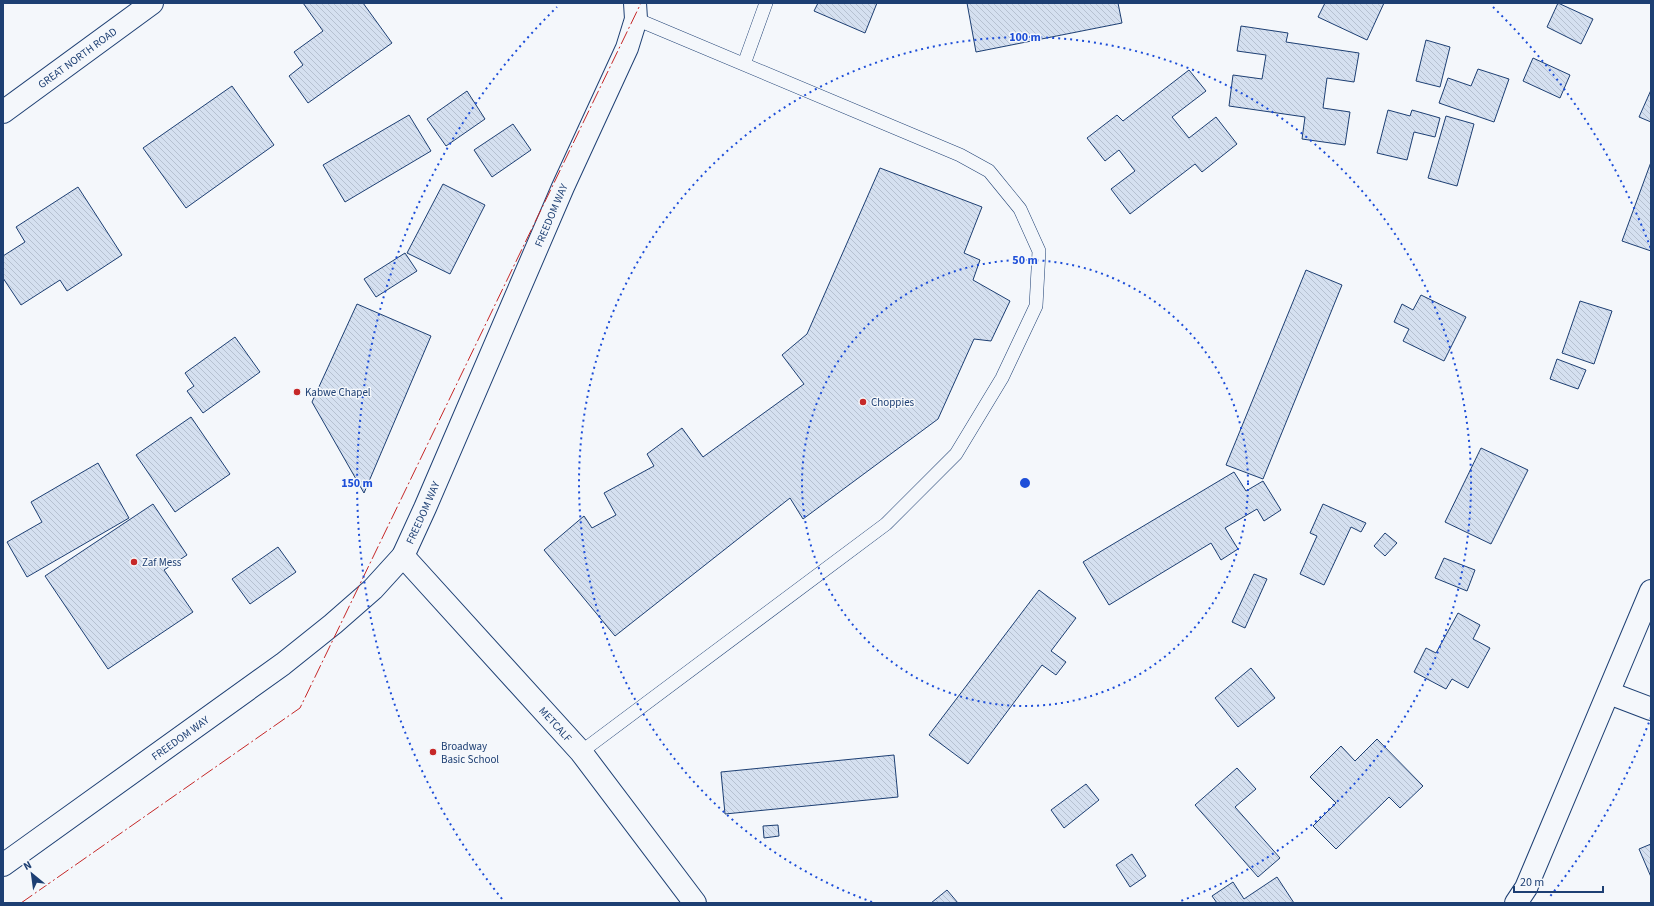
<svg xmlns="http://www.w3.org/2000/svg" width="1654" height="906" viewBox="0 0 1654 906" font-family="'Source Sans 3',sans-serif">
<style>
.building{fill:url(#building-back-hatch);stroke:#1d3f73}
.lines{fill:none;stroke-linecap:round;stroke-linejoin:round}
.lane-casing{stroke:#1d3f73;stroke-width:14}
.street-casing{stroke:#1d3f73;stroke-width:24}
.secondary-casing{stroke:#1d3f73;stroke-width:24}
.highway-casing{stroke:#1d3f73;stroke-width:24}
.lane{stroke:#f4f7fb;stroke-width:13}
.street{stroke:#f4f7fb;stroke-width:22}
.secondary{stroke:#f4f7fb;stroke-width:22}
.highway{stroke:#f4f7fb;stroke-width:22}
.power{stroke:#c62828;stroke-width:1;stroke-dasharray:14 3 2 3;stroke-linecap:butt}
.ring{fill:none;stroke:#1d4ed8;stroke-width:2;stroke-dasharray:2 4}
.poi-dot{fill:#c62828;stroke:#f4f7fb;stroke-width:1.5}
.labels{text-anchor:middle;stroke-width:3;stroke-linejoin:round;paint-order:stroke}
.street-label{font-size:11px;fill:#1d3f73;stroke:#f4f7fb}
.poi-label{font-size:11px;fill:#1d3f73;stroke:#f4f7fb;text-anchor:start}
.centre{fill:#1d4ed8;stroke:#f4f7fb;stroke-width:2}
.ring-label{font-size:12px;text-anchor:middle;font-weight:bold;fill:#1d4ed8;stroke:#f4f7fb;stroke-width:3;stroke-linejoin:round;paint-order:stroke}
</style>
<defs>
<pattern id="building-back-hatch" width="6" height="6" patternUnits="userSpaceOnUse"><rect width="6" height="6" fill="#d5e0f0"/><path d="M-1 5l2 2M0 0l6 6M5-1l2 2" fill="none" stroke="#b6c1d1"/></pattern>
</defs>
<rect width="100%" height="100%" fill="#f4f7fb"/>
<path class="building" d="M303,3H363L392,43L308,103L289,76L303,65L294,52L323,31Z
M818,3H877L865,33L814,11Z
M967,3H1118L1122,23L976,52Z
M1325,3H1384L1367,40L1318,17Z
M1558,3L1593,19L1581,44L1547,27Z
M1241,26L1288,33L1286,42L1359,53L1354,82L1327,78L1323,108L1350,112L1345,145L1302,139L1305,117L1229,106L1233,75L1262,79L1266,55L1237,51Z
M1426,40L1450,47L1440,87L1416,81Z
M1533,58L1570,75L1560,98L1523,81Z
M1478,69L1509,79L1494,122L1439,103L1448,78L1471,86Z
M1189,70L1206,91L1172,117L1189,138L1216,117L1237,144L1202,172L1195,164L1130,214L1111,189L1135,171L1119,150L1105,161L1087,138L1117,115L1123,121Z
M232,86L274,145L186,208L143,148Z
M1651,90V122L1639,117Z
M467,91L485,119L446,146L427,119Z
M1388,110L1410,116L1412,110L1440,118L1435,137L1414,132L1407,160L1377,153Z
M409,115L431,151L345,202L323,165Z
M1446,116L1474,124L1457,186L1428,178Z
M513,124L531,150L492,177L474,150Z
M1651,162V251L1622,241Z
M880,168L982,207L964,253L980,260L973,280L1010,301L991,341L974,339L938,419L803,519L790,498L615,636L544,550L584,516L592,528L616,515L604,493L654,466L647,454L682,428L703,457L804,384L782,355L807,334Z
M443,184L485,205L450,274L407,253Z
M78,187L122,255L67,291L60,280L21,305L3,278V256L25,242L16,227Z
M405,253L417,271L376,297L364,279Z
M1306,270L1342,285L1263,479L1226,465Z
M1421,295L1466,317L1444,361L1403,341L1409,329L1394,322L1402,304L1413,310Z
M1580,301L1612,311L1594,364L1562,353Z
M357,304L431,336L364,493L312,402Z
M235,337L260,372L203,413L187,391L194,386L185,373Z
M1557,359L1586,370L1578,389L1550,379Z
M191,417L230,474L175,512L136,455Z
M1481,448L1528,470L1491,544L1445,522Z
M98,463L129,518L27,577L7,542L42,522L31,502Z
M1234,472L1246,491L1263,481L1281,510L1264,521L1257,509L1225,528L1238,549L1221,560L1211,543L1109,605L1083,562Z
M153,504L187,555L164,570L193,612L108,669L45,576Z
M1323,504L1366,523L1361,532L1351,527L1324,585L1300,574L1317,536L1310,533Z
M1385,533L1397,543L1385,556L1374,546Z
M278,547L296,572L250,604L232,579Z
M1444,558L1475,570L1467,591L1435,578Z
M1254,574L1267,579L1245,628L1232,622Z
M1039,590L1076,618L1051,651L1066,662L1056,675L1042,665L968,764L929,735Z
M1458,613L1480,625L1473,639L1490,648L1468,688L1452,679L1446,689L1414,672L1426,648L1436,653Z
M1251,668L1275,698L1238,727L1215,698Z
M1377,739L1423,786L1400,808L1389,797L1336,849L1313,826L1336,803L1310,777L1341,746L1355,761Z
M894,755L898,797L725,814L721,772Z
M1237,768L1256,789L1235,807L1280,858L1258,877L1195,805Z
M1086,784L1099,800L1064,828L1051,810Z
M778,825L779,836L764,838L763,826Z
M1651,844V877L1639,849Z
M1132,854L1146,876L1130,887L1116,865Z
M1277,877L1294,903H1217L1212,896L1233,882L1244,899Z
M947,890L958,903H931Z"/>
<g class="lines">
<defs>
<path id="lane" d="M744,64L766,3
M581,752L886,524L956,454L1002,378L1036,306L1039,251L1020,209L989,171L960,155L636,19"/>
<g id="street">
<path id="s1" d="M403,556L581,752L695,903"/>
<path d="M1609,693L1651,709"/>
<path d="M1516,903L1526,888L1651,591"/>
</g>
<g id="secondary">
<path id="s2" d="M3,865L283,664L333,624L373,589L403,556L425,508L563,187L627,48L636,19L635,3"/>
</g>
<g id="highway">
<path id="s3" d="M3,112L152,3"/>
</g>
</defs>
<use href="#lane" class="lane-casing"/>
<use href="#street" class="street-casing"/>
<use href="#secondary" class="secondary-casing"/>
<use href="#highway" class="highway-casing"/>
<use href="#lane" class="lane"/>
<use href="#street" class="street"/>
<use href="#secondary" class="secondary"/>
<use href="#highway" class="highway"/>
<path class="power" d="M21,903L300,708L641,3"/>
</g>
<g class="ring">
<circle cx="1025" cy="483" r="223"/>
<path d="M872 902A446 446 0 1 1 1178 902"/>
<path d="M1651 717A668 668 0 0 1 1548 899M502 899A668 668 0 0 1 557 7M1493 7A668 668 0 0 1 1651 249"/>
</g>
<g class="poi-dot">
<circle cx="297" cy="392" r="4"/>
<circle cx="863" cy="402" r="4"/>
<circle cx="134" cy="562" r="4"/>
<circle cx="433" cy="752" r="4"/>
</g>
<g class="labels">
<g class="street-label">
<text dy="4" stroke="none"><textPath href="#s3" startOffset="92">GREAT NORTH ROAD</textPath></text>
<text dy="4" stroke="none"><textPath href="#s2" startOffset="878">FREEDOM WAY</textPath></text>
<text dy="4" stroke="none"><textPath href="#s2" startOffset="554">FREEDOM WAY</textPath></text>
<text dy="4" stroke="none"><textPath href="#s1" startOffset="227">METCALF</textPath></text>
<text dy="4" stroke="none"><textPath href="#s2" startOffset="218">FREEDOM WAY</textPath></text>
</g>
<g class="poi-label">
<text x="305" y="396">Kabwe Chapel</text>
<text x="871" y="406">Choppies</text>
<text x="142" y="566">Zaf Mess</text>
<text x="441" y="750">Broadway<tspan x="441" dy="13">Basic School</tspan></text>
</g>
</g>
<circle cx="1025" cy="483" r="6" class="centre"/>
<g class="ring-label">
<text x="1025" y="41">100 m</text>
<text x="1025" y="264">50 m</text>
<text x="357" y="487">150 m</text>
</g>
<rect width="1654" height="906" fill="none" stroke="#1d3f73" stroke-width="8"/>
<g transform="translate(32 874) rotate(331)" stroke="#f4f7fb" stroke-width="3" paint-order="stroke">
<path d="M0-3L7 15L0 10L-7 15Z" fill="#1d3f73"/>
<text y="-6" font-size="11" font-weight="bold" text-anchor="middle" fill="#1d3f73">N</text>
</g>
<path d="M1514 886v6h89v-6" fill="none" stroke="#1d3f73" stroke-width="2"/>
<text x="1520" y="886" font-size="12" fill="#1d3f73" stroke="#f4f7fb" stroke-width="3" paint-order="stroke">20 m</text>
</svg>
